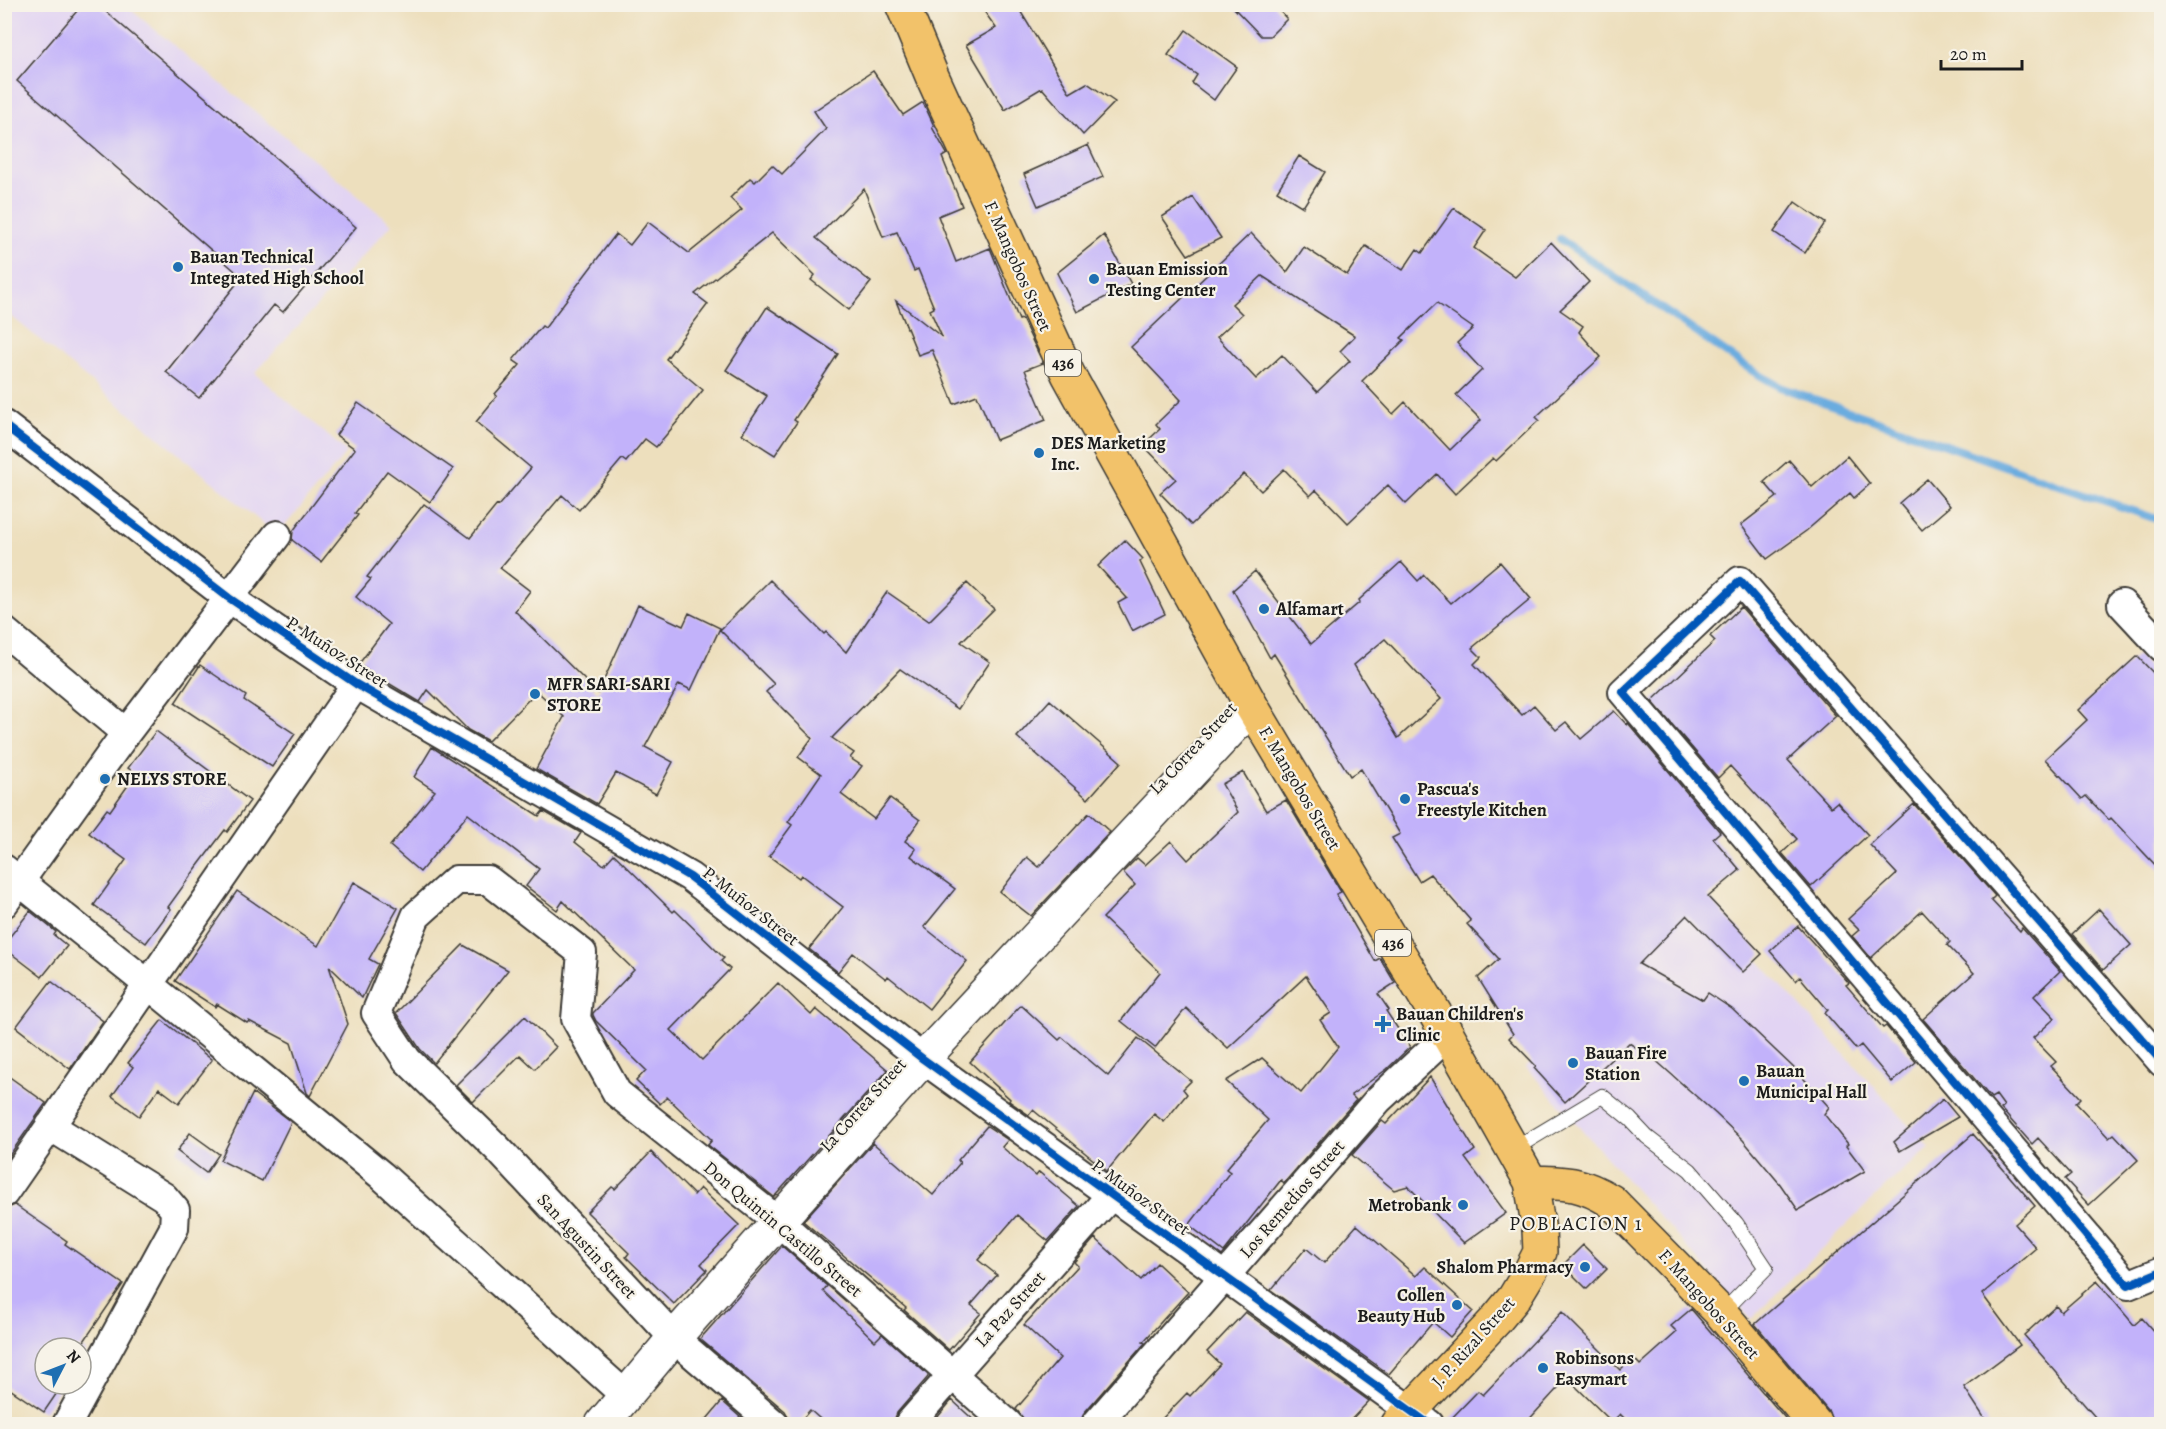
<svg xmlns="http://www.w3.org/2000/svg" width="2166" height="1429" viewBox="0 0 2166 1429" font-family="Alegreya,serif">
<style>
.built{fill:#e2d4f3}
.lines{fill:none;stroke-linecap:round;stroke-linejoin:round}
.stream{stroke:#6bacdf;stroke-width:8}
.building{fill:#c2b2fa;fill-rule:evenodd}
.service-casing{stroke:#3b3934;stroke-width:16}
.minor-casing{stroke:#3b3934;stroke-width:32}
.tertiary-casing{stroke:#3b3934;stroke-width:36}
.primary-casing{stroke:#3b3934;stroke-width:36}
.service{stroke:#fff;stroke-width:14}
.minor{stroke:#fff;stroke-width:28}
.tertiary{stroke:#fff;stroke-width:33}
.primary{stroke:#f2c26a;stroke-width:33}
.cycleway-casing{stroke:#f7f3e8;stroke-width:11}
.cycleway{stroke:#0057b8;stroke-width:8}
.poi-dot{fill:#1f6fb2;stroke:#f7f3e8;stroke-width:2}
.labels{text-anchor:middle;stroke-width:4.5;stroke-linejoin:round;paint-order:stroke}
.shield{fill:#f7f3e8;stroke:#5e5c59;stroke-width:1.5}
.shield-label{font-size:16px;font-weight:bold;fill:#1c1c1c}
.poi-label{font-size:18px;font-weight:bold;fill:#1c1c1c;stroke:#f7f3e8;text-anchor:start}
.street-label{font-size:18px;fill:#1c1c1c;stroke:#f7f3e8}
.neighbourhood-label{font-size:20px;letter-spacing:1.5px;fill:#1c1c1c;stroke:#f7f3e8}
</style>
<rect width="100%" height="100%" fill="#f7f3e8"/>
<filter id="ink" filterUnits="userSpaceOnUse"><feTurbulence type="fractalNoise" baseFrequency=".0167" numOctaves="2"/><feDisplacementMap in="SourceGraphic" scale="12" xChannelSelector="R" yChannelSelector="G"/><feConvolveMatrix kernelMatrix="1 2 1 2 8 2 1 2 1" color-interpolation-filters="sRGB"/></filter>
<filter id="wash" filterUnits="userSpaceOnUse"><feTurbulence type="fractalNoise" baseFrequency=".008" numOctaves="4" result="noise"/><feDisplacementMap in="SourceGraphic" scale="24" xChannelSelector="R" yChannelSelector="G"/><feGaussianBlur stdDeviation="1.35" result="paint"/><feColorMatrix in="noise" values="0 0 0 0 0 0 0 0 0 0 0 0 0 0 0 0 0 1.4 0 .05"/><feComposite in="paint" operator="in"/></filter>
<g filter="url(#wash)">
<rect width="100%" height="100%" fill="#eddfbd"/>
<path class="built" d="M4,5H125L392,224L255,373L347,452L277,535L5,311Z
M1701,898L1930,1148L1890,1182L1751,1319L1526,1067Z"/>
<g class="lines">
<path class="stream" d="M1560,239L1751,370L1780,387L2162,521"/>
</g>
<g id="blocks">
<path class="building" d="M83,4H97L356,227L283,312L274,305L199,398L166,372L242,277L17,81Z
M979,4H1016L1070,93L1087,83L1115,102L1083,135L1042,88L1005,110L966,45L996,28Z
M1230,4H1273L1287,19L1270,36H1261Z
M1186,30L1237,67L1214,100L1192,83L1197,75L1168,55Z
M873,71L903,115L923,102L924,104L934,126L932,127L947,154L942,157L962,206L938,216L956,262L990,248L1019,320L1022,319L1043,363L1025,370L1046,420L996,440L977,395L954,404L932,350L918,355L896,301L942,337L930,310L934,308L918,269L914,271L897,232L883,237L864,189L816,238L871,282L849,310L811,280L815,275L772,233L695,294L708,304L666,359L703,390L683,415L656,447L645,439L626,462L622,459L579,510L562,495L500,568L530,591L515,611L598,693L638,605L683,626L689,613L720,628L691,690L679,684L645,747L673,762L656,794L616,773L597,804L536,769L564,717L537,691L488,741L468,730L428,690L420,702L358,665L389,624L356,597L371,579L367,577L424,504L470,538L497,505L498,506L531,468L476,422L497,396L495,394L520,365L513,360L542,326L545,328L616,234L630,245L648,222L689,253L742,210L730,198L750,178L755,182L772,165L782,174L826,129L814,111Z
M1088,145L1103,177L1038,206L1024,174Z
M1299,156L1325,172L1303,207L1277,191Z
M1193,197L1221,238L1188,255L1162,217Z
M1795,202L1825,223L1805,253L1774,232Z
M1454,208L1486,230L1474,248L1515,277L1551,242L1589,282L1560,310L1583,326L1579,332L1601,357L1536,417L1539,420L1496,461L1493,458L1455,494L1437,474L1406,504L1388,485L1348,523L1316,490L1310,496L1284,469L1261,491L1244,474L1191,525L1160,493L1176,479L1143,445L1160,429L1156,424L1181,400L1131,347L1251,233L1287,272L1304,247L1347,275L1366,246L1403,270L1417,249L1422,253ZM1262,276L1355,336L1340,351L1350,361L1317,392L1282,355L1256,379L1217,337L1242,314L1232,304ZM1437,303L1473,328L1457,343L1482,370L1456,395L1481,420L1450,450L1405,402L1393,414L1362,381L1404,340L1401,338Z
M1104,235L1131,284L1077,312L1057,273Z
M767,307L838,354L794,420L797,422L775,455L742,434L767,396L726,370Z
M358,403L453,469L430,502L387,471L355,513L358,515L321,562L292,540L293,531L355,449L336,435Z
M1847,456L1870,484L1854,498L1850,493L1806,531L1767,559L1741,525L1777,497L1764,482L1789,460L1812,487Z
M1927,479L1950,506L1922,530L1899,503Z
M1125,540L1143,559L1140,562L1165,614L1132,631L1118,603L1127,598L1098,566Z
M1401,562L1418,581L1424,575L1451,603L1500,562L1531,599L1472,648L1481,657L1474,664L1522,715L1534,705L1556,730L1566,722L1581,739L1614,711L1627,725L1628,723L1720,832L1713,838L1740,870L1708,897L1762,954L1743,972L1687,915L1639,964L1703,1000L1708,993L1732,1009L1796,1070L1829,1107L1824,1114L1848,1144L1846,1146L1865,1171L1798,1210L1780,1184L1743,1140L1716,1114L1652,1057L1629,1043L1565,1102L1534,1068L1536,1066L1509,1038L1513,1034L1478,978L1499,959L1467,924L1471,921L1430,874L1419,881L1392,838L1400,834L1361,769L1350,776L1274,654L1270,658L1233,590L1255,571L1311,644L1360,602L1359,600ZM1385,639L1441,699L1398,738L1354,665Z
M770,580L824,634L826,632L846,652L887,592L929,621L967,583L994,609L961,642L990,662L958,709L900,669L832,738L854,753L850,758L862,766L841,794L874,819L890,798L920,820L905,841L916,849L911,856L955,889L924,927L967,961L929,1009L888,976L886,979L853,953L838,972L809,949L843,907L801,875L799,878L769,856L792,825L788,822L821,774L798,757L812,738L766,692L774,684L720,630Z
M1741,607L1836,716L1788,760L1831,807L1837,802L1868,835L1811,887L1782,853L1797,839L1730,766L1718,778L1652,701L1715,641L1710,636Z
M2137,656L2162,682V872L2111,818L2109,820L2086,796L2082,799L2045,759L2087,720L2078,710Z
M200,665L246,696L244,700L295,734L272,767L175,703Z
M1050,700L1121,762L1088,799L1017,737Z
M156,731L250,801L227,832L225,830L197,867L168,907L171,909L146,943L94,905L126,860L89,833L107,809L110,811L136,774L128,768Z
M432,747L539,816L543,811L581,833L575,842L604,865L614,854L673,912L675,910L724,958L721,961L730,969L671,1030L702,1060L778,983L811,1015L816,1009L888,1070L774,1197L708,1145L712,1140L667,1097L660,1104L636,1081L646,1070L596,1021L593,1015V1013L634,970L563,901L557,910L526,886L539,869L468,814L420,872L390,846L435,791L414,777Z
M1243,772L1266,811L1286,800L1341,892L1336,894L1375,961L1380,958L1395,983L1378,994L1389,1010L1386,1011L1410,1047L1387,1069L1351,1095L1356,1100L1284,1183L1281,1180L1224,1252L1189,1225L1230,1172L1226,1169L1268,1120L1226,1081L1262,1058L1301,1093L1338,1047L1320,1020L1331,1013L1306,976L1228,1048L1186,1008L1155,1048L1121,1021L1160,972L1103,918L1135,885L1123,872L1137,858L1145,865L1171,841L1188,860L1238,812L1222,784Z
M1914,804L1995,896L1991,900L2020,931L2022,928L2060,971L2034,996L2055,1018L2033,1038L2056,1062L2051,1066L2081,1098L2076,1103L2109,1138L2114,1134L2138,1160L2089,1205L2065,1179L2071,1174L2038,1138L2032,1144L2001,1109L2004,1106L1996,1095L1991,1098L1923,1019L1974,973L1947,945L1950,942L1922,911L1871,958L1852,936L1859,930L1848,919L1897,874L1870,845Z
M1089,813L1110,832L1031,916L1000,892L1027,857L1039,867Z
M354,882L398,908L369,959L378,964L362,998L329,966L348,1024L310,1096L307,1093L291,1043L249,1021L247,1023L217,1004L215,1007L175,981L237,891L318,946Z
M2099,909L2131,945L2103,970L2072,934Z
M30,911L56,932L54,935L67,946L42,977L4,948V944Z
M1798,926L1849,983L1846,985L1883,1028L1886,1026L1916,1062L1892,1082L1861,1045L1856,1049L1825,1013L1828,1010L1800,977L1796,981L1770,951Z
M463,945L508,970L434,1063L420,1049L396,1013Z
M51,981L103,1021L70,1069L16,1027Z
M1021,1005L1059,1040L1062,1037L1108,1076L1138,1038L1191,1081L1183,1089L1187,1094L1164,1122L1154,1114L1107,1171L1033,1110L1029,1115L1009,1101L1010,1099L970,1062Z
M525,1016L556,1047L535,1069L520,1055L473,1102L456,1085Z
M162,1020L212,1060L179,1103L159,1088L139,1116L112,1096L133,1067L128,1063Z
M4,1073L46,1103L4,1163Z
M1430,1077L1475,1150L1465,1158L1506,1213L1464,1243L1408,1186L1394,1190L1352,1155L1382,1121L1386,1124Z
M253,1093L291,1122L262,1181L220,1160Z
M1943,1099L1958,1117L1900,1151L1894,1142Z
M987,1126L1008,1140L1002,1147L1036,1176L1039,1172L1079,1206L1048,1241L1017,1215L978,1260L997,1275L971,1305L981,1313L949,1350L904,1310L906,1308L803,1221L873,1143L933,1195L960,1163L958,1160Z
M190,1133L219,1154L206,1173L177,1151Z
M1973,1134L2035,1206L2015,1224L2036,1248L1982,1294L2020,1345L1964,1387L1989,1425H1833L1829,1412L1755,1324Z
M651,1152L694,1195L700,1188L739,1225L701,1264L707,1270L674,1304L626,1257L629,1253L587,1212L612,1187L615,1189Z
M15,1205L67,1241L65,1244L123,1284L80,1347L86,1351L81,1358V1348H45V1384H63L44,1412L4,1385V1209Z
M1357,1225L1416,1276L1425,1267L1473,1311L1450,1337L1433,1322L1389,1374L1271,1290L1306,1248L1324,1263Z
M1095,1238L1141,1280L1157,1263L1188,1292L1143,1342L1145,1343L1084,1413L1080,1425H1024L1023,1418L1016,1409L1060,1358L1024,1325L1078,1266L1074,1262Z
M1583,1245L1607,1269L1587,1289L1563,1265Z
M782,1246L827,1286L823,1291L875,1341L882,1334L928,1375V1377L897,1413L893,1425H827L810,1410L797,1425H790L789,1418L785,1411L700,1339Z
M2097,1281L2134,1325L2142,1318L2162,1341V1425H2102L2024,1335L2056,1306L2061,1312Z
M1691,1309L1791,1425H1631L1620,1414L1612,1422L1567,1378L1524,1425H1445L1478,1391L1483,1395L1562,1312L1620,1370L1633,1357L1640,1365L1677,1332L1671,1326Z
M1245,1312L1369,1401L1346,1425H1156L1187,1393L1190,1396L1220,1364L1207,1352Z
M952,1400L979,1425H931Z
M722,1401L749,1425H702Z"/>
</g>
</g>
<g filter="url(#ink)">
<use href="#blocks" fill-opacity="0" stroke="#3b3934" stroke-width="1.5"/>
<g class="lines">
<defs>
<path id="service" d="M1514,1149L1602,1096L1630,1119L1647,1137L1690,1170L1736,1223L1766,1268L1722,1313"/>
<path id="minor" d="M4,425L229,598L356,684L690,877L923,1059L1429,1424
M2122,604L2162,647
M4,631L126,733
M4,869L149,985L381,1175L626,1396
M4,903L126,733L277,535
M2162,1062L1740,581L1623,692L2128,1285L2162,1271
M50,1126L164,1197L175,1210L174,1228L67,1424
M4,1193L356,684
M774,1424L674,1338L497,1148L407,1060L376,1013L416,916L456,880H488L582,953L576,1019L617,1093L779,1222L1008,1424
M909,1424L1112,1194
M1096,1424L1378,1100L1448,1035"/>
<path id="tertiary" d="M602,1424L674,1338L923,1059L1252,707"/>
<path id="primary" d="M902,4L932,76L1068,374L1252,707L1448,1035L1531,1182L1539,1230L1540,1252L1531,1270L1514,1298L1495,1321L1398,1424
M1531,1182C1566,1183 1580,1182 1611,1201L1721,1313L1815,1424"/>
</defs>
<use href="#service" class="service-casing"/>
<use href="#minor" class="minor-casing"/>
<use href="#tertiary" class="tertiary-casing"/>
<use href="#primary" class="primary-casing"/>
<use href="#service" class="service"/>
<use href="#minor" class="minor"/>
<use href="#tertiary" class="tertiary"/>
<use href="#primary" class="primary"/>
<defs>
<path id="cycleway" d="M4,425L229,598L356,684L690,877L923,1059L1429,1424
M2162,1062L1740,581L1623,692L2128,1285L2162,1271"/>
</defs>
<use href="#cycleway" class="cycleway-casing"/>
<use href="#cycleway" class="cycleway"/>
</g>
</g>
<g class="poi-dot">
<circle cx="178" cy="267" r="6"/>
<circle cx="1094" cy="279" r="6"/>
<circle cx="1039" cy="453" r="6"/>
<circle cx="1264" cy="609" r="6"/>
<circle cx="535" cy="694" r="6"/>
<circle cx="105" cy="779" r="6"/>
<circle cx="1405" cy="799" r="6"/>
<path d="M1380 1015h6v6h6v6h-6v6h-6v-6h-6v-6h6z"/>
<circle cx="1573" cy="1063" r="6"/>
<circle cx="1744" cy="1081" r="6"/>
<circle cx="1463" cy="1205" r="6"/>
<circle cx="1585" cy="1267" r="6"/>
<circle cx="1457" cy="1305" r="6"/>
<circle cx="1543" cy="1368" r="6"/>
</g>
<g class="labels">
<g class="shield">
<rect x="1045" y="350" width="36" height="26" rx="4.5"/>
<rect x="1375" y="930" width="36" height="26" rx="4.5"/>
</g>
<g class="shield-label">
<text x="1063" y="369">436</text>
<text x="1393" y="949">436</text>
</g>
<g class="poi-label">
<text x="190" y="263">Bauan Technical<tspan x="190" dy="21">Integrated High School</tspan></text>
<text x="1106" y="275">Bauan Emission<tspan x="1106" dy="21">Testing Center</tspan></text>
<text x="1051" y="449">DES Marketing<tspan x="1051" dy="21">Inc.</tspan></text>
<text x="1276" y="615">Alfamart</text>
<text x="547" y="690">MFR SARI-SARI<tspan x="547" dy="21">STORE</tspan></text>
<text x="117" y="785">NELYS STORE</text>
<text x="1417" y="795">Pascua's<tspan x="1417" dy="21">Freestyle Kitchen</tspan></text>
<text x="1396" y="1020">Bauan Children's<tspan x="1396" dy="21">Clinic</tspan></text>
<text x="1585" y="1059">Bauan Fire<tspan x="1585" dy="21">Station</tspan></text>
<text x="1756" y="1077">Bauan<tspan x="1756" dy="21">Municipal Hall</tspan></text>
<text x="1451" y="1211" text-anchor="end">Metrobank</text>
<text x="1573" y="1273" text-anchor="end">Shalom Pharmacy</text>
<text x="1445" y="1301" text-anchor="end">Collen<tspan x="1445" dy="21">Beauty Hub</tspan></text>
<text x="1555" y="1364">Robinsons<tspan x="1555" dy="21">Easymart</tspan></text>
</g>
<g class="street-label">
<text transform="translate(1018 266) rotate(66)" y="6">F. Mangobos Street</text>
<text transform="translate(337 652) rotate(33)" y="6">P. Muñoz Street</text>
<text transform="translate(1193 748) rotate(-47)" y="6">La Correa Street</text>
<text transform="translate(1300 788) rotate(59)" y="6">F. Mangobos Street</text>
<text transform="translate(751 906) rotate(38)" y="6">P. Muñoz Street</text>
<text transform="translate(863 1105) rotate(-48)" y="6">La Correa Street</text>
<text transform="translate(1141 1197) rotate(36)" y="6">P. Muñoz Street</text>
<text transform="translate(1292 1199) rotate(-49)" y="6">Los Remedios Street</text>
<text transform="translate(783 1229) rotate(40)" y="6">Don Quintin Castillo Street</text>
<text transform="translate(587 1246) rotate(47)" y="6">San Agustin Street</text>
<text transform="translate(1709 1304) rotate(48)" y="6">F. Mangobos Street</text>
<text transform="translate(1010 1309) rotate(-48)" y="6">La Paz Street</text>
<text transform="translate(1473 1342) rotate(-48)" y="6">J. P. Rizal Street</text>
</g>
<g class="neighbourhood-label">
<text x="1576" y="1230">POBLACION 1</text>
</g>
</g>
<rect width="2166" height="1429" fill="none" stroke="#f7f3e8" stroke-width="24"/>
<g transform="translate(63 1366) rotate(48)"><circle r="28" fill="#f7f3e8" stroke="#9f9d96" stroke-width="1.5"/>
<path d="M0-4.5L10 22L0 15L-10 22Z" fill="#1f6fb2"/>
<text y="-9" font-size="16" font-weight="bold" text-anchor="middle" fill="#1c1c1c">N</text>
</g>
<path d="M1941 60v9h81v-9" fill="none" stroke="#1c1c1c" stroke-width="3"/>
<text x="1950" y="60" font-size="18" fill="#1c1c1c" stroke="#f7f3e8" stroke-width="4.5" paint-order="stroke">20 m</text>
</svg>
